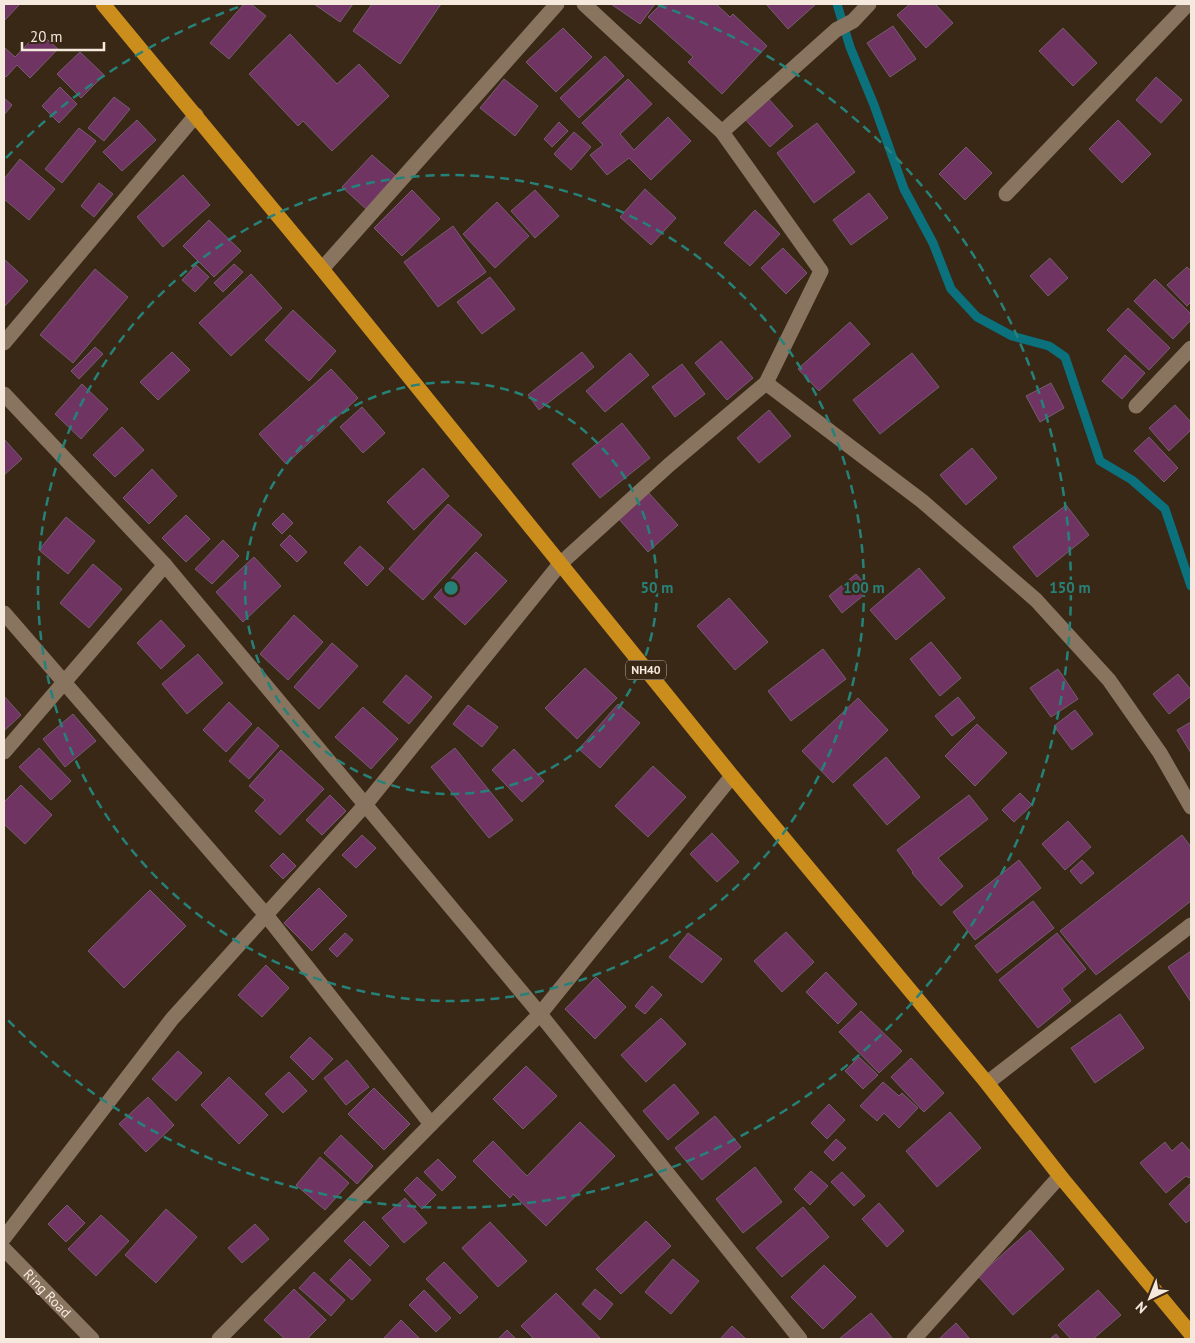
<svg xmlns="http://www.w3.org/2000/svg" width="1195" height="1343" viewBox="0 0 1195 1343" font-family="'PT Sans',sans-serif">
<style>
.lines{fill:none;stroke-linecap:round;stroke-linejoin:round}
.stream{stroke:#0a717d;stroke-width:9}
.building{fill:#703463;stroke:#755d6f}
.minor{stroke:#897460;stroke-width:15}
.highway{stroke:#cb8d1c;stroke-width:15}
.ring{fill:none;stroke:#268279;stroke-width:2.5;stroke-dasharray:9 6}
.labels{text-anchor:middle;stroke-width:4.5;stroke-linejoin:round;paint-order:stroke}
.shield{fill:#392815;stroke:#bdafa2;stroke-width:1}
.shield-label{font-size:12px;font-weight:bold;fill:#f5e9de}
.street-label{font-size:14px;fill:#f5e9de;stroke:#392815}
.centre{fill:#268279;stroke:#392815;stroke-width:2.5}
.ring-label{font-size:15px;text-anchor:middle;font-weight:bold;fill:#268279;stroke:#392815;stroke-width:4.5;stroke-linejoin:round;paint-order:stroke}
</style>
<rect width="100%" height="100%" fill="#392815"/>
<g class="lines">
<path class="stream" d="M837,4L850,47L874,105L904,189L933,243L951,289L977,317L1012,336L1049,346L1065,357L1100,461L1132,480L1165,509L1191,586"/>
</g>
<path class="building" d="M4,4H20L4,21Z
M244,4H251L266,16L229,59L210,43Z
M314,4H353L340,22Z
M372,4H441L400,64L353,31Z
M611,4H655L640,24Z
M661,4H716L730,17L733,14L767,46L722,94L688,62L693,57L648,17Z
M766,4H816L788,29Z
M910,4H935L953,23L926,48L897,15Z
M893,26L916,59L890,77L867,43Z
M563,28L592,57L556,92L526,62Z
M1063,28L1097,63L1073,86L1039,51Z
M39,32L58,49L30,78L17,65L6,77L4,75V49L5,48L15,57Z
M290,34L337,84L359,64L389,96L332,151L303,121L298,126L249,74Z
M80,52L104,75L81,98L57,74Z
M605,56L624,76L579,118L560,98Z
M1156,77L1182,100L1161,123L1136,100Z
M504,79L538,106L515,136L480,108Z
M628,79L652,104L620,134L634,150L668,117L691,141L651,180L629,158L607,175L590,155L603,145L582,123Z
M60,87L77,104L59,123L42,106Z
M766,96L793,126L770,147L743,117Z
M114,97L130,109L104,141L88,128Z
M4,98L12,105L4,115Z
M137,120L156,140L122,171L103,152Z
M1118,120L1151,154L1122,183L1089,149Z
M559,122L568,131L552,147L544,139Z
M817,123L855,172L814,203L777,153Z
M79,128L96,141L62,183L45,169Z
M574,132L591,147L571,170L554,154Z
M966,147L992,173L965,200L939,174Z
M372,155L396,176L366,209L342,187Z
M20,159L55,189L29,220L4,199V179Z
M183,175L210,205L163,247L137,217Z
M99,183L113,194L94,217L81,206Z
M645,189L676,218L651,245L620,217Z
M412,190L440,219L402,256L374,228Z
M535,190L559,216L535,238L511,211Z
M869,193L888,218L851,245L833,220Z
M497,202L529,236L495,268L463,234Z
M755,210L780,234L750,266L724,243Z
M209,220L241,251L214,277L183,246Z
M453,226L486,272L438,307L404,262Z
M783,248L807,273L786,294L761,268Z
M1050,258L1068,278L1048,296L1030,276Z
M4,259L28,281L4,307Z
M234,264L243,272L223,292L214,283Z
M196,265L209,277L195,292L182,280Z
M1187,267L1191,271V302L1187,306L1167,285Z
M95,269L128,297L73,363L40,335Z
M251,274L282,308L231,356L199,323Z
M490,277L515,309L482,334L457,302Z
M1155,279L1191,314V320L1173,339L1134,301Z
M1128,308L1170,348L1149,370L1107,330Z
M293,310L336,351L309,381L265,340Z
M850,322L870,344L819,391L798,369Z
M721,341L753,378L727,400L695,363Z
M95,347L103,354L79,379L71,371Z
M172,352L190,370L158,400L140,382Z
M582,352L594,367L539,410L528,395Z
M630,353L649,375L605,412L586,391Z
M912,353L939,387L880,434L853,400Z
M1125,355L1145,373L1122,399L1102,381Z
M682,364L705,394L675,417L652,387Z
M331,369L358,398L286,464L259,434Z
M1051,383L1064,408L1040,422L1026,396Z
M82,384L108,409L81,439L55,414Z
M1175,405L1191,422V430L1169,451L1149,428Z
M362,407L385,433L363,453L340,427Z
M769,410L791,436L759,463L737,438Z
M622,423L650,458L600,498L572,464Z
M122,427L144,450L115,477L93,455Z
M1149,437L1178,468L1164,482L1134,451Z
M4,439L22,459L4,475Z
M972,448L997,478L966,505L940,475Z
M423,468L449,496L414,530L387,502Z
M152,469L177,496L149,524L123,498Z
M647,491L678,525L648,552L618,518Z
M448,504L482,535L423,600L389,569Z
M1066,505L1089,535L1037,577L1013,547Z
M283,513L293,523L282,534L272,524Z
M186,515L210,539L186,562L162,538Z
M66,517L95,541L68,574L39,550Z
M290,535L307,552L297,562L280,545Z
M223,540L239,556L212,584L195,569Z
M360,546L384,568L367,586L344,563Z
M476,552L507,581L465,625L434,597Z
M254,557L281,586L243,622L216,592Z
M93,564L122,589L89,628L60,603Z
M919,568L945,598L896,640L870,610Z
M856,574L870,590L842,613L829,596Z
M729,598L768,642L735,670L697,626Z
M294,615L323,642L288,680L260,654Z
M161,620L185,646L161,669L137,643Z
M931,642L961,678L940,696L910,659Z
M332,643L358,666L319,709L294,687Z
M823,649L846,679L791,721L768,691Z
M198,654L223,683L187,714L162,684Z
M585,668L617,698L577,739L545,708Z
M1058,669L1078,699L1051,717L1030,688Z
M1178,674L1191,690V696L1169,714L1153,694Z
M406,675L432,697L409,724L383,702Z
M4,696L21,715L4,731Z
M958,697L975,718L952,736L935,716Z
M858,698L888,730L833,783L802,751Z
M229,702L252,724L226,752L203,730Z
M618,704L640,723L600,768L579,749Z
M468,705L498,727L482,747L453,724Z
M363,707L398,739L371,769L335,737Z
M1075,710L1093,734L1072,750L1054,726Z
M73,714L96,741L65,767L43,739Z
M1191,722V753L1177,730Z
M977,724L1007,753L975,786L945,756Z
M258,727L279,746L249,779L229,761Z
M39,748L71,781L51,800L19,767Z
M455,748L513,820L489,838L431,767Z
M514,749L544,781L522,802L492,770Z
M281,750L324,789L280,835L255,811L265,800L249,786Z
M886,757L920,797L887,825L853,785Z
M653,766L686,797L648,837L615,806Z
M21,785L52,815L25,844L4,824V802Z
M1020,793L1032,805L1014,822L1002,810Z
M330,795L346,811L322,835L306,820Z
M969,795L988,819L938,858L963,886L941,906L912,873L913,872L897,850Z
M1068,821L1091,847L1065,870L1042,844Z
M712,833L739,862L717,882L690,854Z
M362,835L376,848L356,868L342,855Z
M1182,835L1191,847V901L1096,975L1060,931Z
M283,853L296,866L283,879L270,866Z
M1019,860L1041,888L975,940L953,912Z
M1082,860L1094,873L1081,884L1070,871Z
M319,888L347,916L312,951L284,923Z
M150,890L186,926L124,988L88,951Z
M1033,901L1054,928L997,973L975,946Z
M786,932L814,962L782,992L754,961Z
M345,933L353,940L337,957L329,949Z
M688,933L722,959L702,983L669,957Z
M1057,933L1086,969L1062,989L1071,1001L1038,1028L999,980Z
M1191,951V1002L1168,967Z
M266,965L289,988L262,1017L238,995Z
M826,972L857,1004L838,1024L806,992Z
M596,977L626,1007L595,1039L565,1009Z
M652,986L662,995L645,1014L635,1006Z
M861,1011L902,1051L879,1073L839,1032Z
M1120,1014L1144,1048L1095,1083L1071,1048Z
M661,1018L686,1044L646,1082L621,1055Z
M310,1037L333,1059L313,1080L290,1057Z
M178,1051L202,1073L176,1101L152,1079Z
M859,1057L878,1075L863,1089L845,1071Z
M911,1058L944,1093L924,1112L891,1077Z
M347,1060L369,1087L346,1105L324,1078Z
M526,1066L557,1096L523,1129L493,1099Z
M289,1072L307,1091L283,1113L265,1094Z
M229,1077L268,1115L239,1144L201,1105Z
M883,1082L899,1096L902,1093L918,1108L899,1128L884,1113L877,1121L860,1106Z
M674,1084L699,1113L668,1140L643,1111Z
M374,1088L410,1124L384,1150L348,1114Z
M148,1097L174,1125L146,1152L119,1124Z
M829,1104L845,1120L827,1139L811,1123Z
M950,1112L981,1148L937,1187L906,1151Z
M715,1116L741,1147L702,1180L675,1148Z
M580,1122L615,1156L546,1226L513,1194L510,1198L473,1161L493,1141L527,1176Z
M341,1135L373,1166L357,1184L324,1153Z
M836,1139L846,1148L833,1161L824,1152Z
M1165,1142L1172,1151L1182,1142L1191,1152V1176L1189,1178L1186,1176L1166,1193L1140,1163Z
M320,1157L349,1183L325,1210L296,1185Z
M438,1159L456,1177L442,1191L424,1172Z
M755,1167L782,1202L743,1233L716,1199Z
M811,1171L828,1186L810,1205L794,1189Z
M842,1172L865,1196L854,1206L831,1182Z
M417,1177L436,1195L422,1209L404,1190Z
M1191,1183V1219L1186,1223L1169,1204Z
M405,1198L427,1223L404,1243L382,1218Z
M879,1203L904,1231L887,1247L862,1219Z
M67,1205L85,1223L66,1242L48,1224Z
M803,1207L829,1237L782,1277L756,1248Z
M166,1209L197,1237L156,1283L125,1255Z
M101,1215L129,1241L96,1276L68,1249Z
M364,1221L389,1246L370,1266L344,1241Z
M646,1221L671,1246L621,1294L596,1269Z
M490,1222L527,1261L498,1287L462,1248Z
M255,1224L269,1239L242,1263L228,1248Z
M1030,1230L1064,1269L1013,1315L978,1276Z
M350,1259L371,1280L352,1300L330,1280Z
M673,1259L699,1281L671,1314L645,1292Z
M444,1262L478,1297L460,1314L426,1279Z
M824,1265L856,1297L823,1329L791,1297Z
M314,1272L345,1300L331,1316L299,1288Z
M294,1289L326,1320L307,1339H285L264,1320Z
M595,1289L613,1304L600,1320L582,1304Z
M424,1290L451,1318L436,1332L409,1305Z
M1098,1290L1121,1315L1093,1339H1071L1058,1325Z
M556,1293L601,1339H534L521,1326Z
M871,1313L893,1339H839Z
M401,1320L420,1339H383Z
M956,1323L969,1338L968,1339H939Z
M732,1326L746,1339H720Z
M507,1330L516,1339H498Z
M1056,1334L1060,1339H1050Z"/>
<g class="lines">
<g class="minor">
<path d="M722,132L836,30L853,21L869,4"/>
<path d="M1006,194L1188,4"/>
<path d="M322,269L557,4"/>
<path d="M4,343L196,115"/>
<path d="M766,383L922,501L1036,600L1109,680L1160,753L1191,807"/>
<path d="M4,394L165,565L540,1014L800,1339"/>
<path d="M1136,406L1191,348"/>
<path d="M4,613L266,915L431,1124"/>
<path d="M4,752L165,565"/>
<path d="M987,1083L1191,925"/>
<path d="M4,1238L172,1019L365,805L560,564L669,465L766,383L821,271L722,132L584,4"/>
<path id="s1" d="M4,1249L92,1339"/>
<path d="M219,1339L540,1014L732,776"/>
<path d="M914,1339L1060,1176"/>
</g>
<path class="highway" d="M103,4L322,269L732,776L987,1083L1060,1176L1191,1334"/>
</g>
<g class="ring">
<circle cx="451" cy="588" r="206"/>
<circle cx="451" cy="588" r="413"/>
<path d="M6 158A619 619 0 0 1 244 5M658 5A619 619 0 1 1 6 1018"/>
</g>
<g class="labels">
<rect class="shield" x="626" y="660.5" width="40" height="19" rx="4"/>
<g class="shield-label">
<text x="646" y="674">NH40</text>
</g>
<g class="street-label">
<text dy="5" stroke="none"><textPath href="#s1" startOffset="62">Ring Road</textPath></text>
</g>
</g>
<circle cx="451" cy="588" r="8" class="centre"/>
<g class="ring-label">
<text x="657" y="593">50 m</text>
<text x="864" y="593">100 m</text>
<text x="1070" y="593">150 m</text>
</g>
<rect width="1195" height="1343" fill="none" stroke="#f5e9de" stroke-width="10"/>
<g transform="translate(1150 1298) rotate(223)" stroke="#392815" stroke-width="4" paint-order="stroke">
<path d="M0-4L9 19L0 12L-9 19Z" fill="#f5e9de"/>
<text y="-8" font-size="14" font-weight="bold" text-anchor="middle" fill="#f5e9de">N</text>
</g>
<path d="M22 42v8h82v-8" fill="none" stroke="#f5e9de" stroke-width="2.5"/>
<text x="30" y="42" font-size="15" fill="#f5e9de" stroke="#392815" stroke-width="4" paint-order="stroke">20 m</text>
</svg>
